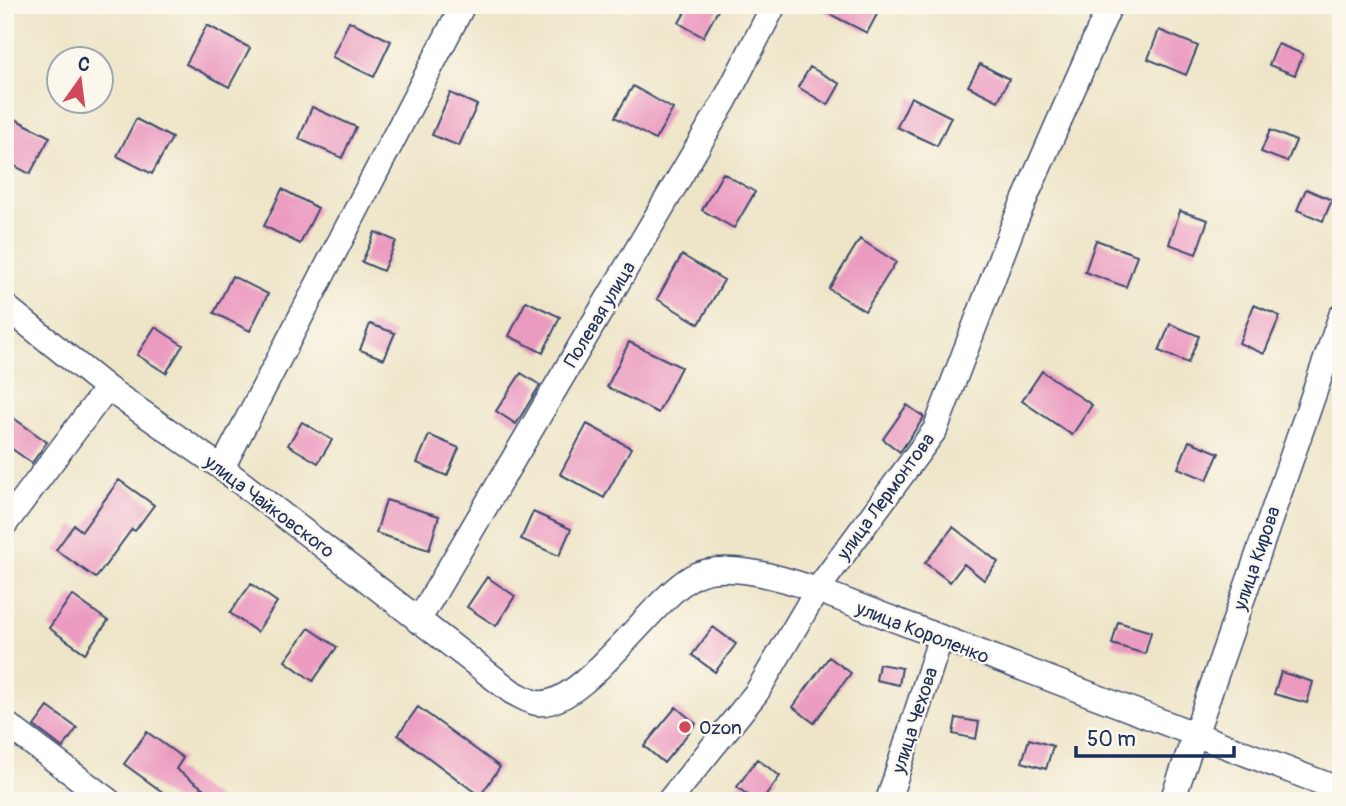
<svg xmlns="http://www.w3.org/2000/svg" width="1346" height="806" viewBox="0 0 1346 806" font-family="Pangolin,sans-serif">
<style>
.building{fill:#eb9ac0}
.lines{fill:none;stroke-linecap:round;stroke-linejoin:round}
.minor-casing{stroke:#3b4a6e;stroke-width:27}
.minor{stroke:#fff;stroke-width:24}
.poi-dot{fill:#d1495b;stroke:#fbf7ec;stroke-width:2.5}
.labels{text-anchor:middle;stroke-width:5;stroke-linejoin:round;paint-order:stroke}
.street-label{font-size:19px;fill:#1b2f5e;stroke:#fbf7ec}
.poi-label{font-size:19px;fill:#1b2f5e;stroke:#fbf7ec;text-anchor:start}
</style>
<rect width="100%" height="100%" fill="#fbf7ec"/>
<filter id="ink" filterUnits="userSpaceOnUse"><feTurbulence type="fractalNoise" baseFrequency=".0143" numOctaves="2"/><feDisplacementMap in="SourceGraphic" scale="14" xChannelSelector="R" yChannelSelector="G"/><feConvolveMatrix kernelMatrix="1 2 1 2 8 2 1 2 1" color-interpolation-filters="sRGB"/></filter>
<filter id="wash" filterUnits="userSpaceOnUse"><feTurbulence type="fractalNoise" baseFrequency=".00686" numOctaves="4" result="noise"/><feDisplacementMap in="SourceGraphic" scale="28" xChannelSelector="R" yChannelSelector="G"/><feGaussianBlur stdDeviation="1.57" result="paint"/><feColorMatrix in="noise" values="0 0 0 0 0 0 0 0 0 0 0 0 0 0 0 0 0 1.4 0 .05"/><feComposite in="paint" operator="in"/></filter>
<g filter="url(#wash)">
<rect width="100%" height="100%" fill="#eee5c8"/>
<g id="blocks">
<path class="building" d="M689,5H721L703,37L679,23Z
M812,5H882L867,33Z
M349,21L391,41L374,77L332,57Z
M207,25L250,48L229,87L186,64Z
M1159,30L1198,46L1186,75L1148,59Z
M1278,44L1303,54L1295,75L1269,65Z
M980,64L1009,79L998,101L968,86Z
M810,67L840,84L828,105L798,87Z
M633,86L673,109L655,140L615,117Z
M450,93L477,105L459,146L432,135Z
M911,97L951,117L937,146L897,127Z
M312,107L356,127L342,158L299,139Z
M15,119L50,137L30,174L5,161V138Z
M136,119L172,138L152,174L117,156Z
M1270,130L1296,141L1287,162L1261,152Z
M723,173L755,192L734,228L702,210Z
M282,189L318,208L300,244L264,226Z
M1306,189L1332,200L1323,221L1297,210Z
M1180,211L1208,220L1196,254L1169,244Z
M375,232L396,241L383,271L362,262Z
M860,239L896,262L865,311L829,289Z
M1096,240L1137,255L1126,287L1085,272Z
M682,255L724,280L699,324L657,299Z
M232,276L268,294L250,331L214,313Z
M526,301L560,317L543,353L509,336Z
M1254,305L1280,316L1264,354L1239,343Z
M370,324L395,333L384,359L360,350Z
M1170,324L1199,336L1188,363L1159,351Z
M155,327L183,345L166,373L137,355Z
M629,342L681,367L658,413L607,387Z
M1042,371L1092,405L1072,435L1022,401Z
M521,373L540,385L516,424L496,411Z
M907,405L924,417L900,452L883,439Z
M5,412L47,442L32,463L5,444Z
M302,422L332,440L318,463L288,445Z
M587,424L631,448L604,498L560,474Z
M429,435L459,448L447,476L417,463Z
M1189,441L1219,453L1207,480L1178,468Z
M119,480L154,505L135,531L132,529L96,578L56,550L74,525L82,531Z
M386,500L439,516L429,550L376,533Z
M533,512L571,529L559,556L521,539Z
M953,527L998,562L984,580L964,564L950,582L925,563Z
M487,577L515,596L496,626L467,607Z
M251,584L277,602L257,632L230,613Z
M72,595L108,621L85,653L49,628Z
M1118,622L1151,632L1145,654L1112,644Z
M713,627L736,644L715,672L692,655Z
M309,628L337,647L313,681L285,661Z
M829,657L851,673L814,723L793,707Z
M879,664L902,668L899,685L876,680Z
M1281,672L1313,682L1307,703L1274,694Z
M48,707L77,728L63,748L34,726Z
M418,707L500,767L480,796L398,735Z
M676,707L696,724L664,763L644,746Z
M956,718L979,722L976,739L953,734Z
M147,732L183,758L176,769L221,801H175L124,764Z
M1029,739L1053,746L1046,769L1022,762Z
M757,759L780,776L762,801H756L737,787Z"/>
</g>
</g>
<g filter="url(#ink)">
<use href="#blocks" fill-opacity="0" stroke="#3b4a6e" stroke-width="2"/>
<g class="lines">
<defs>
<path id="minor" d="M5,306L107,388L222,468L512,692C519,695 529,702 537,703C582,709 650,601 692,577C724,559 785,579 817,590L1341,790
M222,468L463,5
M5,524L107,388
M418,621L724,102L774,5
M5,723L109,801
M669,801L757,692L817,590L935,430L1013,226L1110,5
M888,801L940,639
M1172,801L1341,316"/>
</defs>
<use href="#minor" class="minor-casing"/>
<use href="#minor" class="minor"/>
</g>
</g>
<circle class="poi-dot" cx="685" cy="727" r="7"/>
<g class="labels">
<g class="street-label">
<text transform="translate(599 314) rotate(-59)" y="7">Полевая улица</text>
<text transform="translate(885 496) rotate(-54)" y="7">улица Лермонтова</text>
<text transform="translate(270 506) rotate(37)" y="7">улица Чайковского</text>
<text transform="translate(1256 558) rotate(-71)" y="7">улица Кирова</text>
<text transform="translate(923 632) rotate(21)" y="7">улица Короленко</text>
<text transform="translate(914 720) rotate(-72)" y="7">улица Чехова</text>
</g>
<g class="poi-label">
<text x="699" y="734">Ozon</text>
</g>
</g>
<rect width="1346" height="806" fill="none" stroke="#fbf7ec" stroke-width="28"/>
<g transform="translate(80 80) rotate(14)"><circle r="33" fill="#fbf7ec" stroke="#a1a7b3" stroke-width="2"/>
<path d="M0-5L12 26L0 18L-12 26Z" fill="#d1495b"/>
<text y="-10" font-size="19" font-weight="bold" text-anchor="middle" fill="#1b2f5e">С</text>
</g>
<path d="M1076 746v10h158v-10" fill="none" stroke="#1b2f5e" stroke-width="3.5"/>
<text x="1087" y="746" font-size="21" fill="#1b2f5e" stroke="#fbf7ec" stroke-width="5" paint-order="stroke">50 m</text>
</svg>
